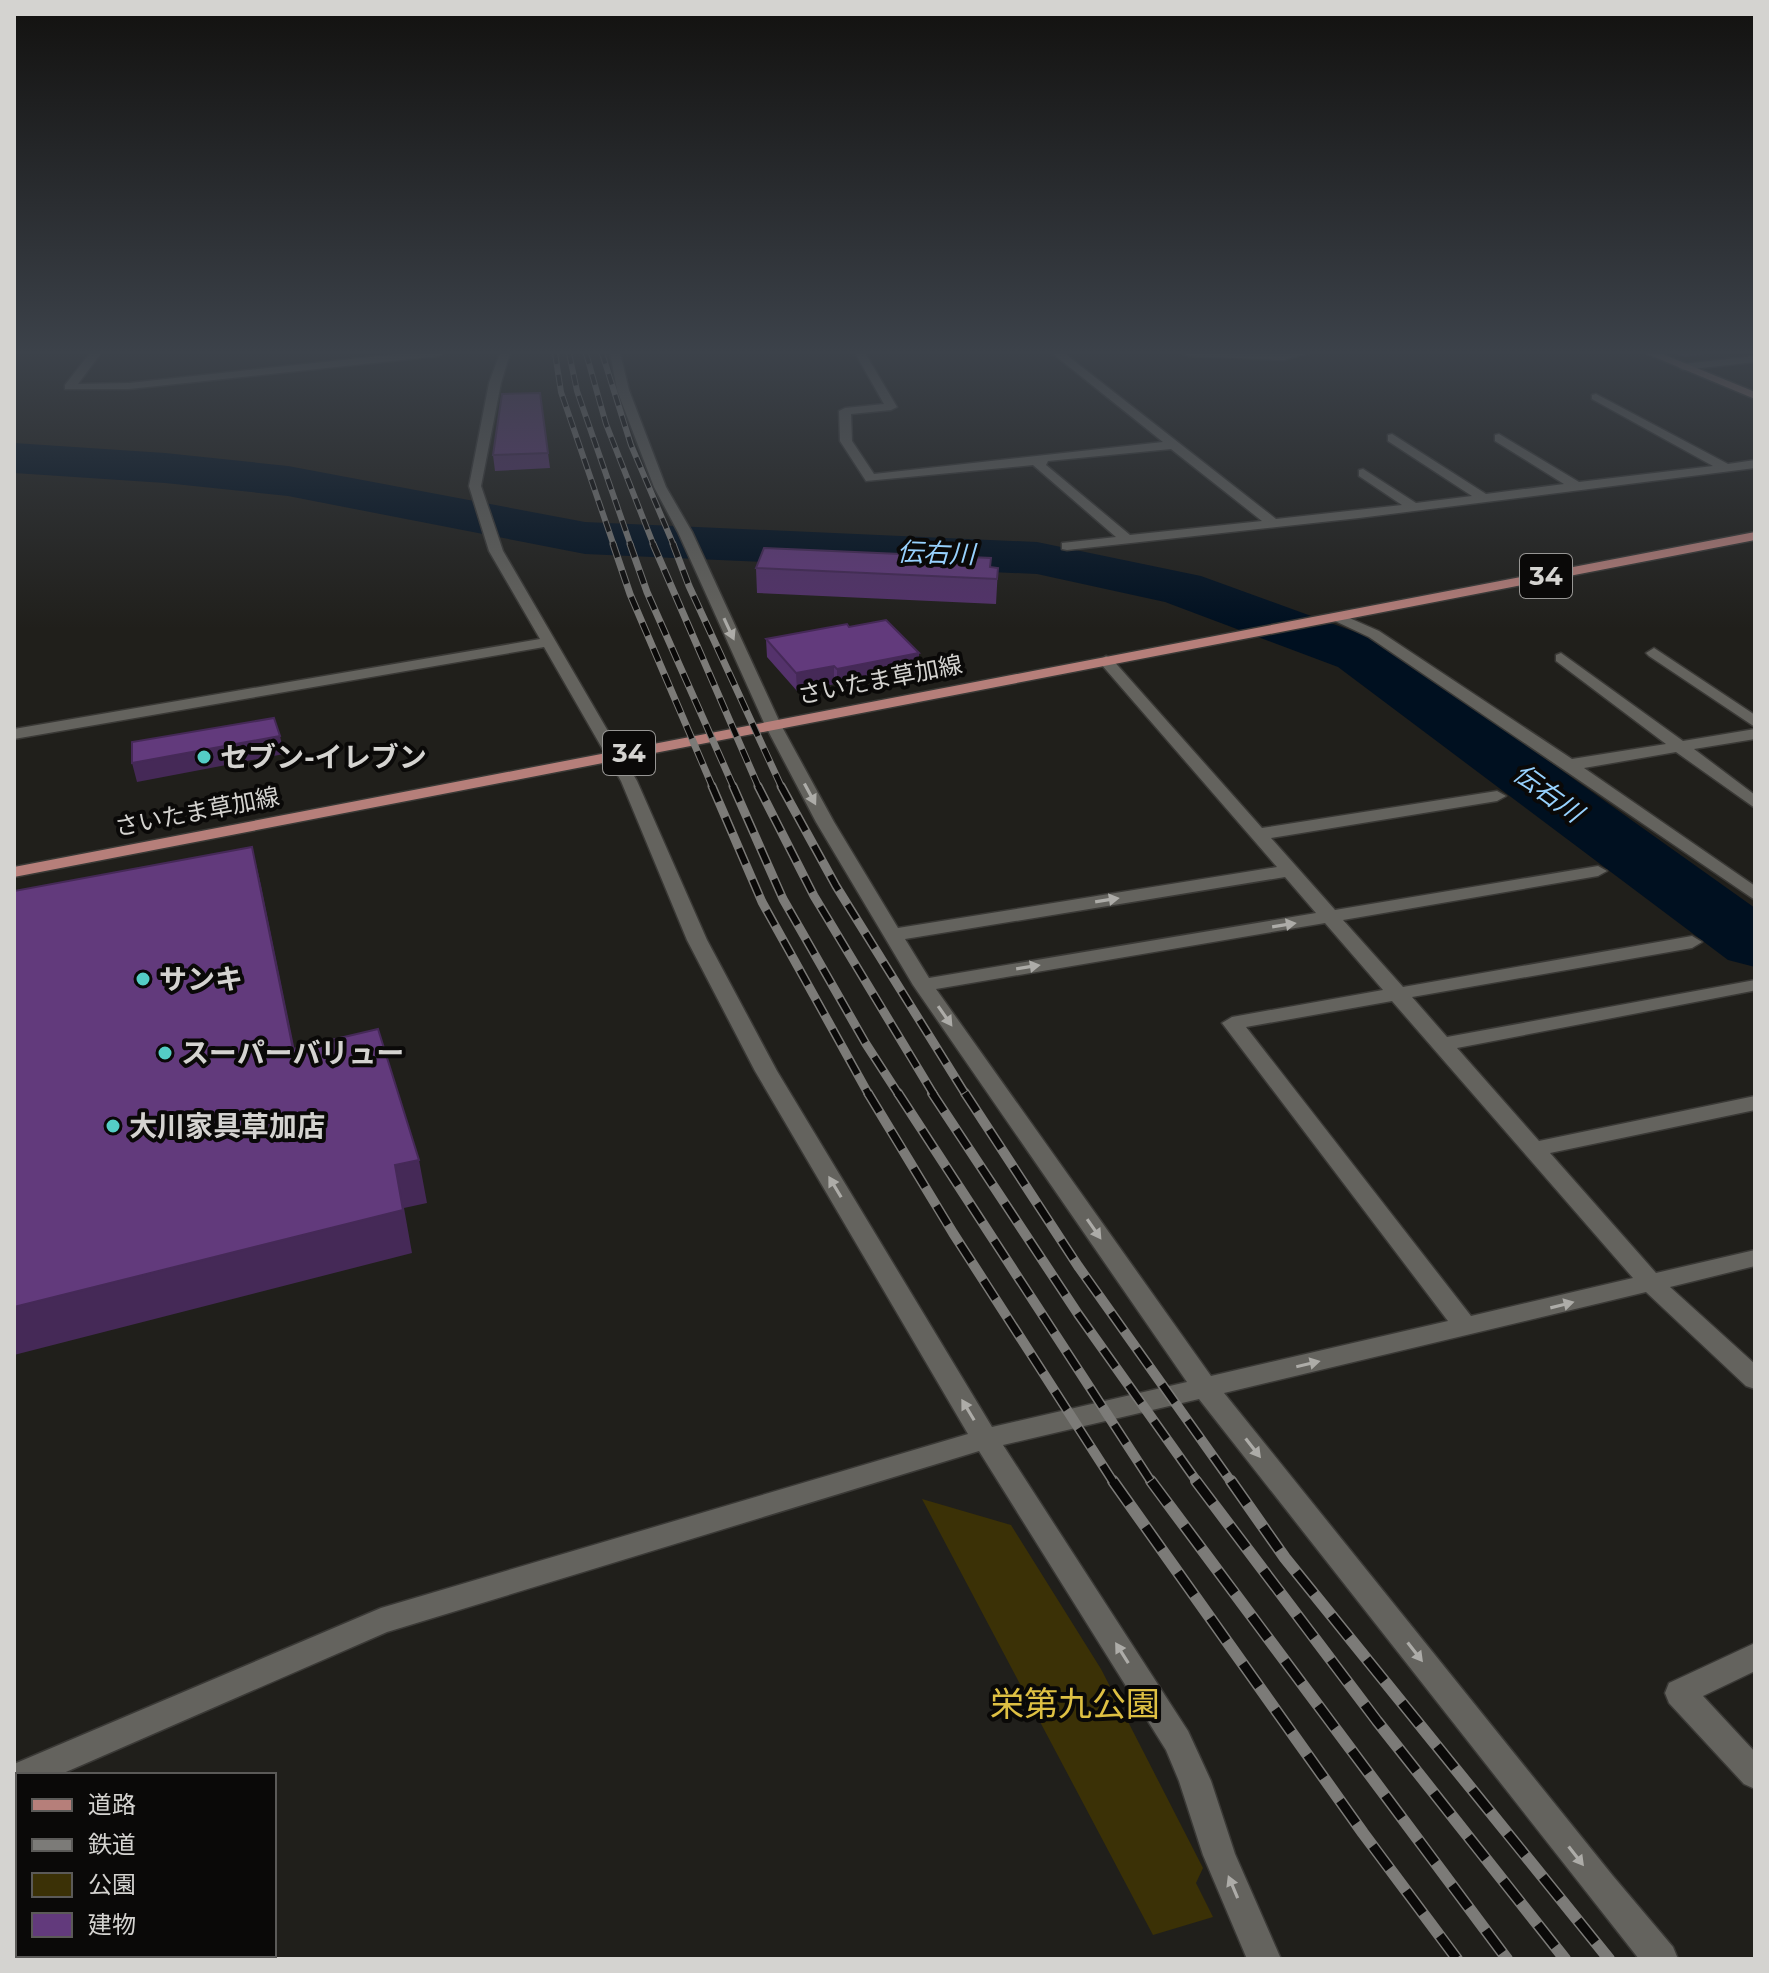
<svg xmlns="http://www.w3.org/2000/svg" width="1769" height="1973" viewBox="0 0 1769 1973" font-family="Montserrat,'Noto Sans JP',sans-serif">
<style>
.green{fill:#3b3106}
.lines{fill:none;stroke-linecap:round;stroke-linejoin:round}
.stream{fill:#001020;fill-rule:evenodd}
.river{fill:#001020;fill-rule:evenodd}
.street-casing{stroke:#3a3936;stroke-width:3}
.secondary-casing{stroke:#3a3936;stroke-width:3}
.primary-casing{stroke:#3a3936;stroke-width:3}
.street{fill:#64635e;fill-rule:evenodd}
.secondary{fill:#8d716c;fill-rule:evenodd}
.primary{fill:#b67f7a;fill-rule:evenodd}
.rail-far4-casing{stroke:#7c7b78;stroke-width:6}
.rail-far3-casing{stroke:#7c7b78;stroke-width:7}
.rail-far2-casing{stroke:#7c7b78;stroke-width:9}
.rail-far1-casing{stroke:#7c7b78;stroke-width:10}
.rail-casing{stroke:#7c7b78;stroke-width:12}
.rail-far4{stroke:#0a0908;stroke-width:4;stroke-dasharray:11;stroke-linecap:butt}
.rail-far3{stroke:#0a0908;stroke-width:5;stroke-dasharray:14;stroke-linecap:butt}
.rail-far2{stroke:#0a0908;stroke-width:6;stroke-dasharray:17;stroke-linecap:butt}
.rail-far1{stroke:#0a0908;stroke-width:7;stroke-dasharray:22;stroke-linecap:butt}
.rail{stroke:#0a0908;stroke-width:9;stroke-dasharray:28;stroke-linecap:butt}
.wall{fill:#54326b}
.shaded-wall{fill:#452957}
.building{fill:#623a7c;stroke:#452957;stroke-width:2}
.oneway{fill:#adaca8}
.poi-dot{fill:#54cdc6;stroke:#0a0908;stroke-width:3}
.labels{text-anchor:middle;stroke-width:8;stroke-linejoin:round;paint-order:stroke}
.far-street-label{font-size:24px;fill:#d4d3d0;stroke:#0a0908}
.far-water-label{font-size:26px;font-style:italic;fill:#97d1fd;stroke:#0a0908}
.shield{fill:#0a0908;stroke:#979694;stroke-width:2}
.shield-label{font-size:26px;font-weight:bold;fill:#d4d3d0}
.poi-label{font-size:28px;font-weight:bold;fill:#d4d3d0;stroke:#0a0908;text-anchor:start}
.near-park-label{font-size:34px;fill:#dec043;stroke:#0a0908}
</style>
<rect width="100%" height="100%" fill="#201f1b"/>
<path class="green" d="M922,1499L1011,1525L1101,1669L1203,1868L1196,1883L1213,1917L1153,1935Z"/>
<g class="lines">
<path class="stream" d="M1755,939V947L1748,946L1746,943L1748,940Z"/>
<path class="river" d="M14,443L165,453L288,466L585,522L1037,542L1201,576L1380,641L1755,908V967L1728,960L1338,667L1165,602L1037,574L585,554L288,496L165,483L14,473Z"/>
<defs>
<path id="street" d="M90,353H101L78,384L129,383L407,353H444L439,356L129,389H65V385Z
M500,353H510L501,383L481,486L503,551L637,781L707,940L777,1071L992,1427L1187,1382L913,985L816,822L765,725L678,532L654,487L617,390L610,353H620L629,390L666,487L692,532L781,725L834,822L898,928L1277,867L1101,664L1098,661L1106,656L1111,658L1262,828L1497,791L1506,796L1497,801L1271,838L1335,910L1598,866L1607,871L1598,876L1343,920L1403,987L1692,936L1702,942L1692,948L1412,997L1447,1037L1755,980V990L1752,991L1457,1048L1539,1141L1755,1096V1110L1550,1153L1656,1273L1755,1250V1266L1670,1287L1755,1364V1389L1746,1386L1646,1292L1224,1393L1613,1876L1673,1947L1678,1959H1639L1199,1399L1003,1445L1188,1731L1211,1781L1235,1854L1281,1959H1247L1203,1855L1179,1781L1166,1750L979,1451L387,1632L59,1775H18V1787L14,1786V1764L381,1608L968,1434L755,1071L687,940L621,781L544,647L14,739V729L540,639L489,551L469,486L489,383ZM1285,877L1316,913L929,978L905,939ZM1325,923L1383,990L1232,1017L1222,1023L1448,1321L1211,1376L936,989ZM1392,1001L1633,1278L1471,1316L1246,1027Z
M855,353H865L897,407L891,410L851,414L852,441L874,474L1163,442L1052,353H1064L1276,519L1402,505L1359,476V470L1363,469L1416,503L1472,496L1388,441V435L1392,434L1486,494L1564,484L1495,441V435L1499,434L1579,482L1713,466L1592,399V395L1596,394L1728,464L1755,460V468L1359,518L1067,550L1062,549V543L1116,537L1033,465L866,481L840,441L839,411L845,408L884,404ZM1171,449L1262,521L1130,535L1046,465L1048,461Z
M1183,353H1308L1284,360L1188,356Z
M1755,356V362L1683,370L1678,367L1683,364Z
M1338,613L1379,631L1572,759L1666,744L1556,661V655L1561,653L1683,741L1755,729V739L1694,749L1755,795V808L1676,752L1584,768L1755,886V900L1369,637L1333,620L1331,617Z
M1654,648L1755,715V727L1649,656L1646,653Z
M1755,1643V1671L1703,1696L1755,1752V1789L1744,1784L1669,1703L1665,1693L1669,1683Z"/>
<path id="secondary" d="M1645,353H1660L1755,392V399Z"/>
<path id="primary" d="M1755,532V540L14,877V867Z"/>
</defs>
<use href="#street" class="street-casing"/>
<use href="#secondary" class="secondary-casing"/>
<use href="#primary" class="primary-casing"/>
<use href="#street" class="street"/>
<use href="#secondary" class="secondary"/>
<use href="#primary" class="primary"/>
<defs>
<path id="rail-far4" d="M555,353L561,392L614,546
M569,353L577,391L631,546
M586,353L606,424L654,546
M602,353L631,445L674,546"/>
<path id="rail-far3" d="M613,544L630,594L713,788
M630,544L647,592L734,788
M653,544L759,788
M673,544L689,586L782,788"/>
<path id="rail-far2" d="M712,786L762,902L869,1095
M733,786L783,899L866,1044L899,1095
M758,786L814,896L934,1095
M781,786L836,886L966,1095"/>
<path id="rail-far1" d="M868,1093L953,1233L1114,1483
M898,1093L1152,1483
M932,1093L1078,1314L1198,1483
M965,1093L1078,1266L1232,1483"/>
<path id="rail" d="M1113,1481L1363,1833L1457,1959
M1151,1481L1507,1959
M1196,1481L1377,1721L1565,1959
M1231,1481L1285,1558L1609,1959"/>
</defs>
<use href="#rail-far4" class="rail-far4-casing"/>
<use href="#rail-far3" class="rail-far3-casing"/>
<use href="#rail-far2" class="rail-far2-casing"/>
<use href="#rail-far1" class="rail-far1-casing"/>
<use href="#rail" class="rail-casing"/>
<use href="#rail-far4" class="rail-far4"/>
<use href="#rail-far3" class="rail-far3"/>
<use href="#rail-far2" class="rail-far2"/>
<use href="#rail-far1" class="rail-far1"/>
<use href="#rail" class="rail"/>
</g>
<path class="wall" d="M1675,353H1711L1685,357Z
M540,393L550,468L495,471L493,455Z
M991,558V568H998L996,604L757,593L756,568Z
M849,627L919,671L837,687L834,684L797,691L767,657L766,639Z"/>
<path class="shaded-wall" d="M1686,353H1711L1685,357Z
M919,653V671L837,687V669Z
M834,666V684L797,691L796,673Z
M280,736L284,754L137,782L132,763Z
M252,847L261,885L303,1090L293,1049Z
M419,1160L427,1203L404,1208L412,1253L14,1355V1307L395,1165Z"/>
<path class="building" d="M540,393L548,453L493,455L502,394Z
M764,548L991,558L990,567L998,568L997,579L756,568Z
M886,620L919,653L837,669L834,666L796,673L766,639L847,624L849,627Z
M274,718L280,736L132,763V742Z
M252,847L293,1049L378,1029L419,1160L395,1165L403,1210L14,1307V891Z"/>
<defs><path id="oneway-solid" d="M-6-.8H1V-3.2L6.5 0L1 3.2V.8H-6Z" transform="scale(2)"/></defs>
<g class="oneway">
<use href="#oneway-solid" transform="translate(729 629) rotate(65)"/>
<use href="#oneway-solid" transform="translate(810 794) rotate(62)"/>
<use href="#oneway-solid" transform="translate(1107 900) rotate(-9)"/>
<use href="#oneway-solid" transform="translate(1284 925) rotate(-9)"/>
<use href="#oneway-solid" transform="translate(1028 967) rotate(-9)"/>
<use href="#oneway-solid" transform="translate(945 1016) rotate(55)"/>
<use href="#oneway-solid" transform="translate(835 1187) rotate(-121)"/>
<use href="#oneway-solid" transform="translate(1094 1229) rotate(55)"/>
<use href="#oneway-solid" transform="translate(1562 1305) rotate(-14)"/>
<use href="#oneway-solid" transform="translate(1308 1364) rotate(-13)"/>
<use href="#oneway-solid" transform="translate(968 1410) rotate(-121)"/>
<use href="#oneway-solid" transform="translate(1253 1448) rotate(52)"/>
<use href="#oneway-solid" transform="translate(1415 1652) rotate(52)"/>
<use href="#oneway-solid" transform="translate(1122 1653) rotate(-122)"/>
<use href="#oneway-solid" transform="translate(1576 1856) rotate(52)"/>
<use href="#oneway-solid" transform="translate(1233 1887) rotate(-113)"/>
</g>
<linearGradient id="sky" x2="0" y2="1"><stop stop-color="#12110f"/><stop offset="0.56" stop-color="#3c424a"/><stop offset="1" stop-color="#3c424a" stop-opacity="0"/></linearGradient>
<rect width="1769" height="629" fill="url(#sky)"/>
<g class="poi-dot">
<circle cx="204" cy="757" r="8"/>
<circle cx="143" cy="979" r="8"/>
<circle cx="165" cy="1053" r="8"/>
<circle cx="113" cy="1126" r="8"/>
</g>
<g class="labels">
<g class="far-street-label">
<text transform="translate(880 680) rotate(-11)" y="8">さいたま草加線</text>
<text transform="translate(197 812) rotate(-11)" y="8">さいたま草加線</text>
</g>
<g class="far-water-label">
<text transform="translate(936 553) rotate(2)" y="9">伝右川</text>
<text transform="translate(1548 793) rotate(36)" y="9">伝右川</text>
</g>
<g class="shield">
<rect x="1520" y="554" width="52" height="44" rx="6"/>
<rect x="603" y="731" width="52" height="44" rx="6"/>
</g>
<g class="shield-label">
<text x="1546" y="585">34</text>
<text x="629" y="762">34</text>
</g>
<g class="poi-label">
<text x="220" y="767">セブン-イレブン</text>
<text x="159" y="989">サンキ</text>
<text x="181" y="1063">スーパーバリュー</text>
<text x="129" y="1136">大川家具草加店</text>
</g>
<g class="near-park-label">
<text x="1075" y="1716">栄第九公園</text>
</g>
</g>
<rect width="1769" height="1973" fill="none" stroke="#d4d3d0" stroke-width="32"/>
<rect x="16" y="1773" width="260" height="184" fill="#0a0908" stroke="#5b5a58" stroke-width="2"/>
<rect x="32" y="1799" width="40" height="12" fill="#b67f7a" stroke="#5b5a58" stroke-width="2"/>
<text x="88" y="1813" font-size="24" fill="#d4d3d0">道路</text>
<rect x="32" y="1839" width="40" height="12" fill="#7c7b78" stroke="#5b5a58" stroke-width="2"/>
<text x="88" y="1853" font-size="24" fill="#d4d3d0">鉄道</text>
<rect x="32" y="1873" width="40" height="24" fill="#3b3106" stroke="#5b5a58" stroke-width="2"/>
<text x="88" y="1893" font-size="24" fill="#d4d3d0">公園</text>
<rect x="32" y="1913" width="40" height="24" fill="#623a7c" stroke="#5b5a58" stroke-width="2"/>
<text x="88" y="1933" font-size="24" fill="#d4d3d0">建物</text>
</svg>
